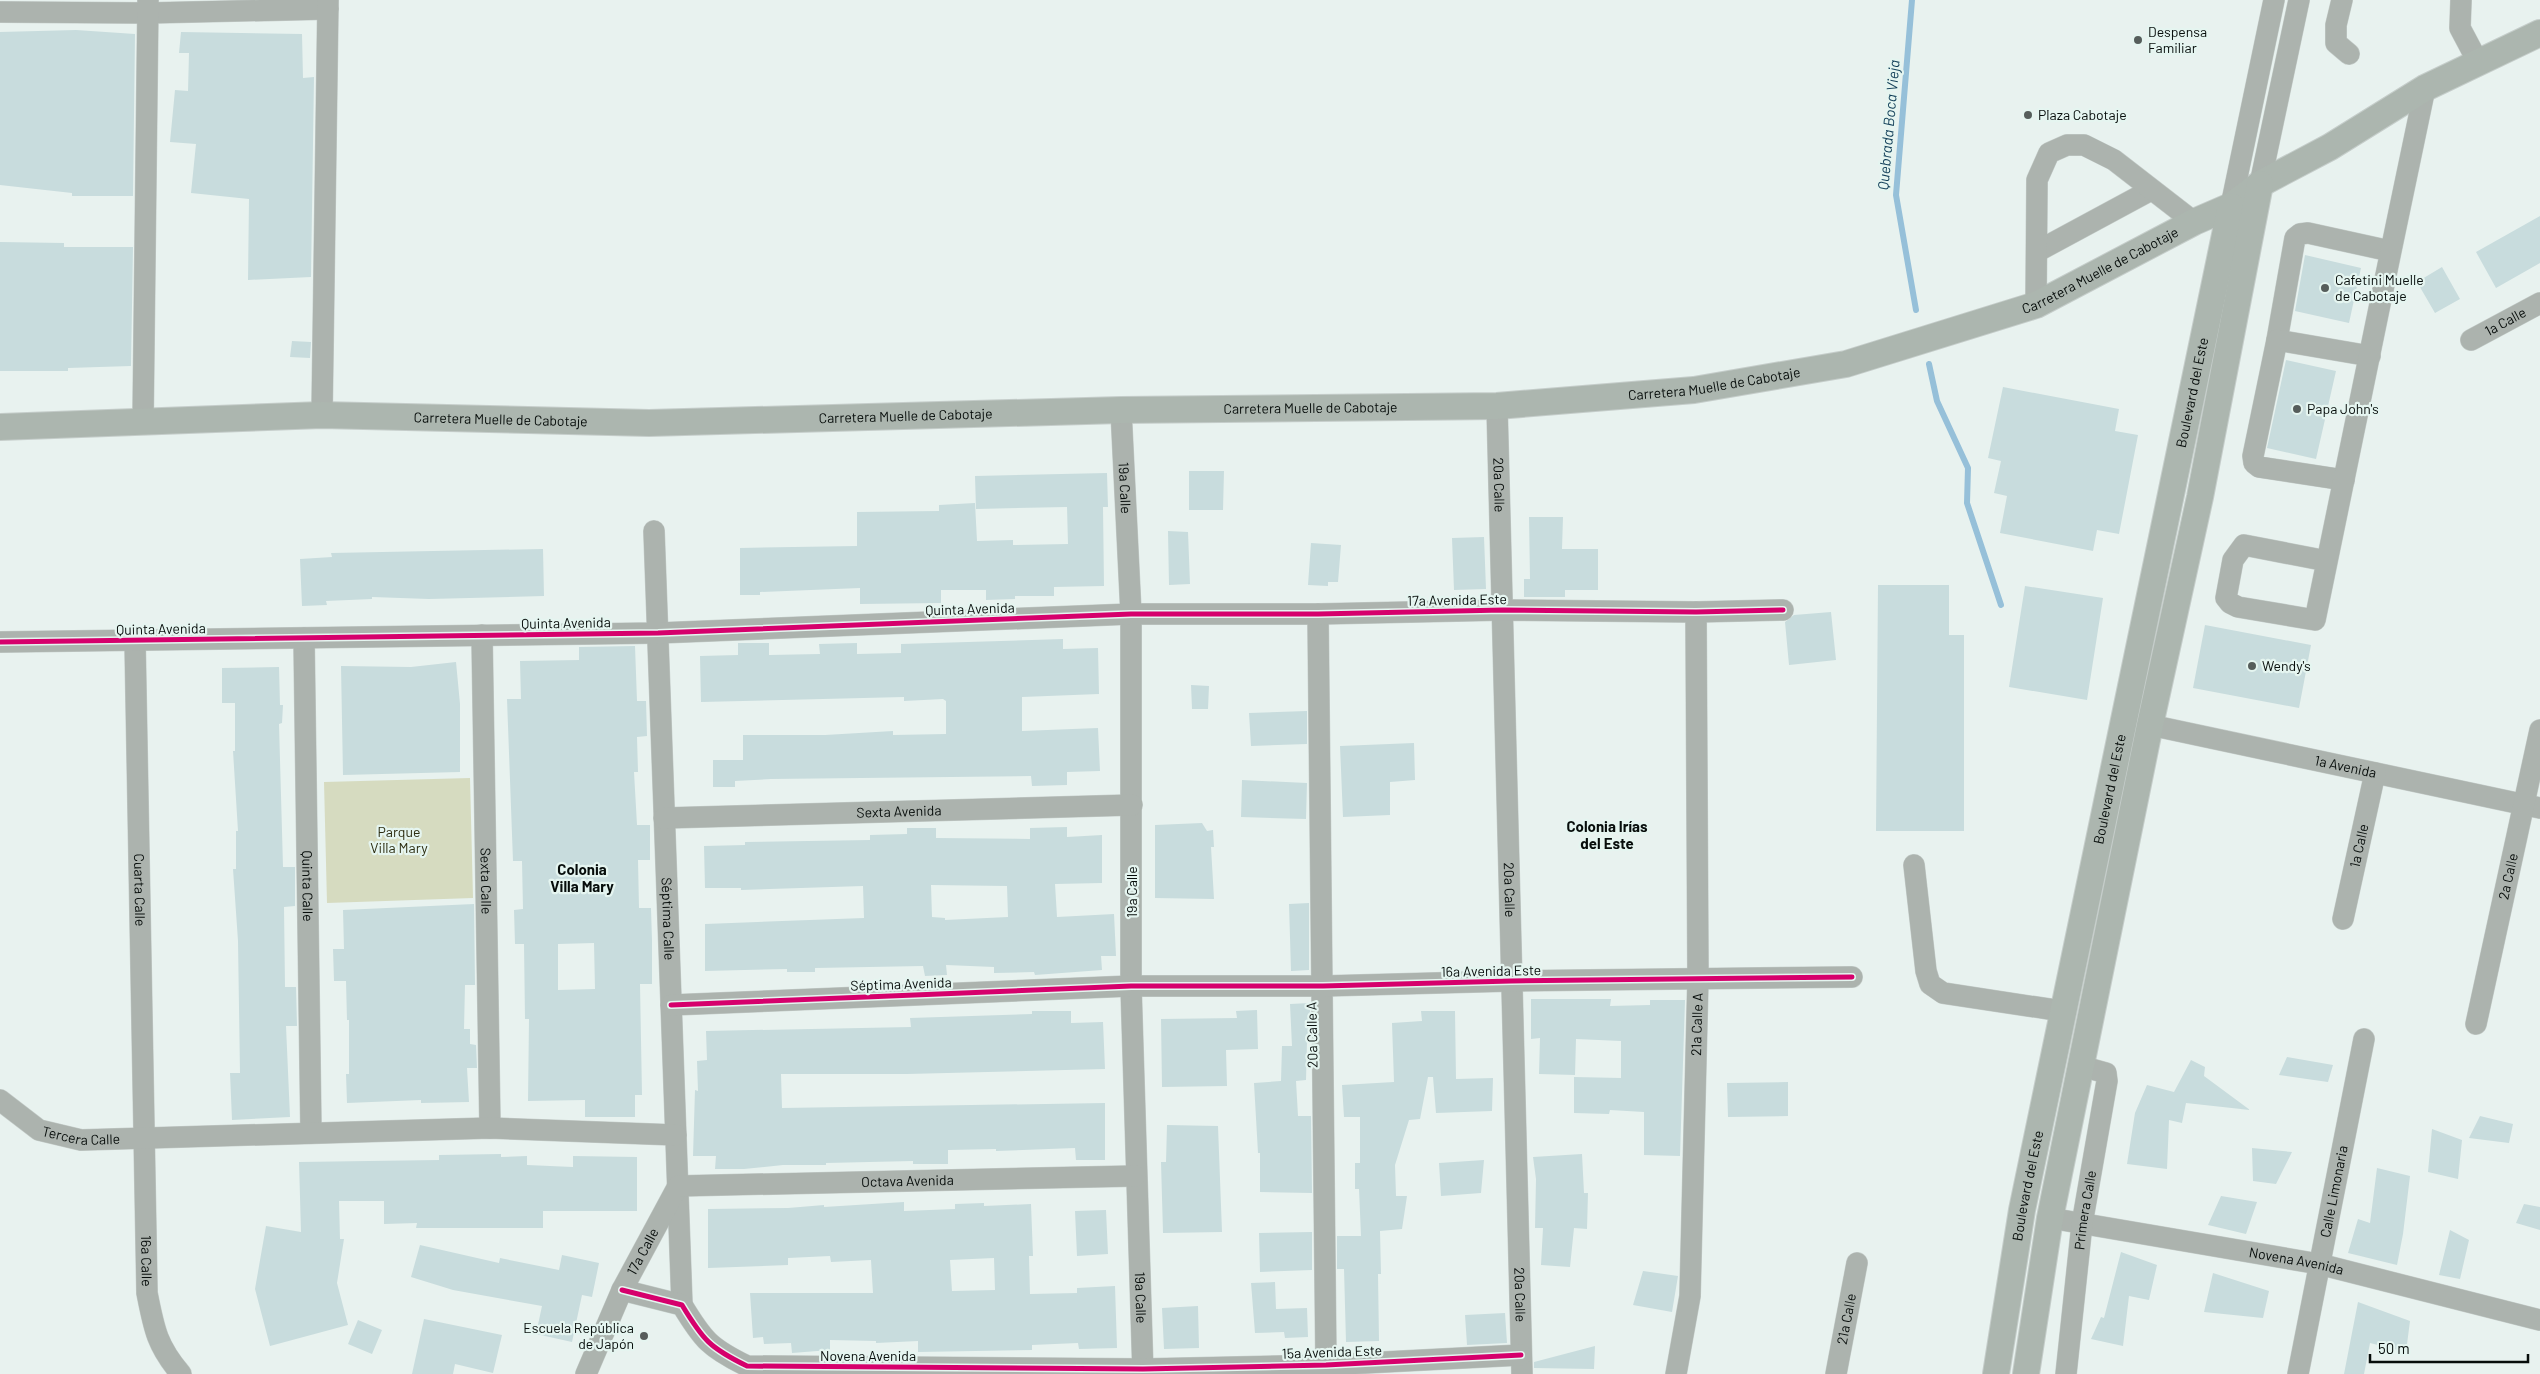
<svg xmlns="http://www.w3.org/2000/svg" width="2540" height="1374" viewBox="0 0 2540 1374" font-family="Barlow,sans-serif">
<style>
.green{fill:#d6dbc0}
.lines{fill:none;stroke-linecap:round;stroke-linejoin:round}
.stream{stroke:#96c0d9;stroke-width:6}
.building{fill:#c8dcdd;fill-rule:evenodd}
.minor-casing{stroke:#c5cdca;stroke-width:22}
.major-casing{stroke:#c5cdca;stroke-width:28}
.minor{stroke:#acb3ae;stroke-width:21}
.major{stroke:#acb6af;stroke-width:26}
.cycleway-casing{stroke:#e5f5f0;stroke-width:8}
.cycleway{stroke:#d6006c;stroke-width:5}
.poi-dot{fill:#565d5b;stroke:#e5f5f0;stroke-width:2}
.labels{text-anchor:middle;stroke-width:4.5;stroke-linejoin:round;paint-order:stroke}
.poi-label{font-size:14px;fill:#070d0b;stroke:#e5f5f0;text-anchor:start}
.street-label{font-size:14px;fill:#070d0b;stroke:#e5f5f0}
.park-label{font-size:14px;fill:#2c2c10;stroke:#e5f5f0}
.water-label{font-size:15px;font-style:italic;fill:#103d57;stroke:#e5f5f0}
.neighbourhood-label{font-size:15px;font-weight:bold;fill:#070d0b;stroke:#e5f5f0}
</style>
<rect width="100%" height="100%" fill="#e8f2ef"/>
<path class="green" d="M470,778L473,898L327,903L324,782Z"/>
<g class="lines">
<path class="stream" d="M1912,0L1896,195L1916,310
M1929,364L1937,401L1968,468L1967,503L2001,605"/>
</g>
<path class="building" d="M76,30L135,34L133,196H72V193L0,185V32Z
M181,32L302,34L303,78L314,77L311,277L248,280L249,199L191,193L196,144L170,142L175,90L188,91L189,53H179Z
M2540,216V263L2496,288L2476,252Z
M0,242L64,243V247H133L131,366L68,368V371H0Z
M2305,255L2361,268L2349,323L2295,311Z
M2442,267L2460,299L2435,313L2417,282Z
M292,341L311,342L310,358L290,357Z
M2286,360L2336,371L2316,459L2267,448Z
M2003,387L2119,409L2115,431L2138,435L2119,534L2097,530L2093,551L2000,533L2007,496L1994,493L2001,461L1988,458Z
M1189,471H1224L1223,510H1189Z
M1107,473L1108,507H1103L1104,586L1054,587V596H1015V599L986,600V590H941V603L860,604V588L760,592V595H740V548L857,546V512L939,511V505L975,503L977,541L1013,540V545L1068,544L1067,507L976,509L975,476Z
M1529,517H1563L1562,549H1598V590H1565V597H1524V579H1530Z
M1168,531L1188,532L1190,584L1169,585Z
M1484,537L1486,589L1454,590L1452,538Z
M1311,543L1341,545L1338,582H1328V586L1308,585Z
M543,549L544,596L429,599L372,597V599L326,601L327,605L302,606L300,559L332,557L331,553Z
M1878,585H1949V635H1964V831H1876Z
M2025,586L2103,598L2087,700L2009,687Z
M1831,612L1836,660L1789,665L1785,622L1794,615Z
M2205,625L2311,645L2299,708L2193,688Z
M1063,639V649L1098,648L1099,694L1022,697V731L1098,728L1100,771L1067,772V785L1032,786L1031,776L771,779L735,781V787H713V760H743V735H825L893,731V735L946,734V701L943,699L904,701V697L701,702L700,656L738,655V643H769V655L820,654L819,644L857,643V654L901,653V644Z
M635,646L637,701H646L647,736L637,737L638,772H634L637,825H650V860H638L639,908H651L652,941V984H640L642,1095H635V1117H585V1100L528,1101L529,1019H525L524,944H515L514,910L523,909L522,861H513L507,699H521L520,661L579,660V647ZM594,943L595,989L558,990V944Z
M456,662L460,704V772L343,775L341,666L411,667Z
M279,667L280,705H283L282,723L279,724L283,867H295V906L284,907L285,987H296L297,1026H286L290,1117L232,1120L230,1073H240L238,941L233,869H236V831H238L233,751H235V703H222V668Z
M1191,685L1209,686L1208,709H1192Z
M1307,711V744L1251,746L1249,713Z
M1414,743L1415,780L1390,782V815L1343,817L1340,746Z
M1242,780L1307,783L1306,819L1241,817Z
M1202,823L1207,831L1213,830L1214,847H1211L1214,899L1155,898V825Z
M1067,827V837L1102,835V883L1055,884L1057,917L1114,914L1116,956H1101L1102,970L1035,975L1034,972L994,973V967L946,965L947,975L925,976L923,966L815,968V972H787V969L705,971V924L864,918L863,886L741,890V888H705L704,846L745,845V842L870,840V835L907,834V828H936V838L1030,839V828ZM931,885L1007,886L1008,917L945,920V918L932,917Z
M1309,903V970L1291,971L1289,904Z
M474,904L475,985H465L464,1029H470V1044L476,1045L477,1068H467L469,1102L421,1103V1100L347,1103L346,1074H349V1020H347L346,981H334L333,949H344L343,910Z
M1531,999H1611L1610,1006L1650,1005V1000H1685L1680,1156L1644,1155V1112L1610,1110L1609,1114L1574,1113V1077L1621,1078V1041L1576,1039L1575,1075L1539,1074L1540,1038L1531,1039Z
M1310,1003V1042H1307L1306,1080L1296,1081L1298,1116H1311L1312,1193L1260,1192V1153H1258L1254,1083L1281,1081L1282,1046H1292L1290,1004Z
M1257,1010L1258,1049L1226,1050L1227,1086L1162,1087L1161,1019L1237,1018L1236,1011Z
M1032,1011H1071V1023L1103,1022L1105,1069L907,1074H781L782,1108L1105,1103V1160H1076L1075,1148L996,1151V1149L948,1150V1164H913V1161L826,1163V1165H783L744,1169H715L716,1156H693L695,1090L698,1091L697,1061L707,1060L706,1031L911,1027L910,1018L1032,1014Z
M1421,1011H1455L1456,1079L1493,1078L1492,1111L1436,1113L1433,1077H1428L1420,1119L1409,1120L1395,1165L1396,1196H1407L1402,1229L1380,1231L1381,1274H1378L1379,1341L1346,1342L1344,1269H1337V1236H1361L1359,1189H1355V1163H1360V1117H1344L1342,1085L1394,1082L1392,1023L1422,1021Z
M2287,1057L2333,1065L2328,1082L2279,1075Z
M2191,1060L2205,1067L2204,1076L2250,1110L2186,1103L2182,1123L2169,1120L2167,1169L2127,1164L2135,1113L2147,1085L2174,1092Z
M1788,1082V1116L1728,1117L1727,1083Z
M2480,1116L2513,1124L2509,1143L2469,1138Z
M1167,1125L1218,1126L1222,1232L1163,1233L1161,1162H1166Z
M2432,1129L2462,1140L2458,1179L2428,1172Z
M2252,1148L2292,1152L2276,1184L2253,1181Z
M501,1154V1157L527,1156V1165L573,1167V1156L637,1157V1211H543V1228H416L417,1223L384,1224V1201H339L340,1239H344L337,1283L348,1325L270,1346L255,1289L266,1226L301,1232L299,1162L439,1160V1155Z
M1582,1154L1584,1193H1588L1587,1229L1574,1228L1570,1267L1541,1265L1543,1228H1535L1536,1179L1533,1157Z
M1484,1160L1481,1193L1441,1196L1439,1163Z
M2377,1168L2410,1176L2403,1234L2397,1265L2348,1253L2358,1219L2370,1223Z
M2221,1196L2257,1202L2246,1234L2208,1225Z
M904,1202V1211L955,1209V1204L984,1203V1206L1031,1204L1033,1256H1029L1030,1294L1077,1293V1288L1115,1286L1117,1348L1079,1349L1078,1343L1032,1345V1350L918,1352V1341L876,1343V1341L830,1340V1350L792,1353L791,1343L764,1344L763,1337L753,1338L750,1293H873L871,1260L831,1262L830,1256L788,1258V1265L708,1268V1209L788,1208L824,1205V1207ZM994,1258L995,1290L952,1291L950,1260Z
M2524,1204L2540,1207V1230L2516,1223Z
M1106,1210L1108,1254L1077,1256L1075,1211Z
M2450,1230L2469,1240L2460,1279L2439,1275Z
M1312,1232V1270L1260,1272L1259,1233Z
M420,1245L499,1263L500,1258L559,1270L562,1255L599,1263L592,1297L582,1295L572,1342L536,1334L542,1306L453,1290L411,1277Z
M2121,1252L2157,1265L2149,1300L2129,1296L2123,1346L2091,1339L2101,1317L2104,1318Z
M1643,1271L1678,1276L1672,1312L1633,1305Z
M2213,1273L2269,1291L2263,1318L2204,1312Z
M1275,1282L1276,1309L1307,1308L1308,1337L1285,1338L1284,1332L1255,1333L1251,1283Z
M2358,1302L2410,1321L2406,1352L2370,1343L2364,1374H2344Z
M1198,1306L1199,1348L1164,1349L1162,1308Z
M1505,1313L1507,1343L1467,1345L1465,1315Z
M424,1319L502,1335L493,1373L455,1364L453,1374H412Z
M358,1320L382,1330L372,1354L348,1344Z
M1595,1346L1594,1369L1534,1368V1362Z"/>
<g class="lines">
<defs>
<g id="minor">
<path d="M2342,0L2336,25V43L2349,54"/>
<path d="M2461,0L2460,28L2478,62"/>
<path d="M0,12L148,13L328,9"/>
<path d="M2260,184L2299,0"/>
<path d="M2231,206L2274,0"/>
<path d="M2038,251L2151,190"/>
<path d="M2036,305L2037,180L2049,153L2067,145H2084L2114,160L2194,222"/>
<path d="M2277,340L2295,238L2300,234L2308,233L2390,251"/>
<path id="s1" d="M2471,340L2540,303"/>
<path id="s2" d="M1497,406L1522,1374"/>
<path id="s3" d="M1121,410L1131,614V986L1143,1374"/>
<path d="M322,415L328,0"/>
<path d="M143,423L148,0"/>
<path d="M2344,480L2259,467L2254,463L2253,456L2277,340L2370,356"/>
<path id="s4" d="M654,531L682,1305"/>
<path d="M2327,561L2244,545L2233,560L2226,598L2230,603L2238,607L2315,620C2353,442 2387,265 2425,88"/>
<path d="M1318,614L1326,1365"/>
<path id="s5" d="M482,635L490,1128"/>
<path id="s6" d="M304,638L311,1133"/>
<path id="s7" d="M135,640L147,1293C154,1329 157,1346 181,1374"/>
<path d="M0,642L658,633L1131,614H1318L1503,610L1696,612L1783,610"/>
<path id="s8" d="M2150,725L2540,808"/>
<path id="s9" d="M664,818L1132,805"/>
<path d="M1914,865L1926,971L1930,984L1943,993L2062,1011"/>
<path id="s10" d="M2343,919L2375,773"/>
<path d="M671,1005L1131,986H1323L1511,981L1852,977"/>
<path id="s11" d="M2476,1024L2540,730"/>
<path id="s12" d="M0,1100L39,1130L81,1140L490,1128L676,1135"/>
<path id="s13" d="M2050,1218L2319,1264L2540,1320"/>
<path d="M622,1290L682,1305C703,1340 710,1348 747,1366L1143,1369L1326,1365L1521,1355"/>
<path id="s14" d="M586,1374L622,1290L678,1186L1135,1176"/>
<path id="s15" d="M1676,1374L1690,1296L1698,978L1696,612"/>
<path id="s16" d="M1836,1374L1857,1263"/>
<path id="s17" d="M2066,1374L2082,1224L2107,1081L2106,1073L2081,1066"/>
<path id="s18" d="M2298,1374L2364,1039"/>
</g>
<g id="major">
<path id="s19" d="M0,427L322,415L649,423L1121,410L1497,406L1694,390L1846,364L2036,305L2194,222L2231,206L2260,184L2330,147L2425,88L2540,33"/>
<path id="s20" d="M1996,1374L2022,1210L2231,206"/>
<path d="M2026,1374L2050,1218L2150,725L2200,497L2260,184"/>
</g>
</defs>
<use href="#minor" class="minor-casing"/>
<use href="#major" class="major-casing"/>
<use href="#minor" class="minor"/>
<use href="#major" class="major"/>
<defs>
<path id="cycleway" d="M0,642L658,633L1131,614H1318L1503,610L1696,612L1783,610
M671,1005L1131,986H1323L1511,981L1852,977
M622,1290L682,1305C703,1340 710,1348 747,1366L1143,1369L1326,1365L1521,1355"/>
</defs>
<use href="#cycleway" class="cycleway-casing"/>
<use href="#cycleway" class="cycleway"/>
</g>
<g class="poi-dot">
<circle cx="2138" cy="40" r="5"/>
<circle cx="2028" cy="115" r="5"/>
<circle cx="2325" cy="288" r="5"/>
<circle cx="2297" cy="409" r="5"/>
<circle cx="2252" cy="666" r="5"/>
<circle cx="644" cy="1336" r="5"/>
</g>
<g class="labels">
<g class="poi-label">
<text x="2148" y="37">Despensa<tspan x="2148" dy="16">Familiar</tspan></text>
<text x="2038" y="120">Plaza Cabotaje</text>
<text x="2335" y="285">Cafetini Muelle<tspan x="2335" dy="16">de Cabotaje</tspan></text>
<text x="2307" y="414">Papa John's</text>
<text x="2262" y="671">Wendy's</text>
<text x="634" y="1333" text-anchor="end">Escuela República<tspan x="634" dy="16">de Japón</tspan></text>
</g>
<g class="street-label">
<text dy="5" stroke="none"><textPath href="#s19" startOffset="2121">Carretera Muelle de Cabotaje</textPath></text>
<text dy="5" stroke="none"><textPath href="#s1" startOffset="39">1a Calle</textPath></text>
<text dy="5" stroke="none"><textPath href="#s19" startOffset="1716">Carretera Muelle de Cabotaje</textPath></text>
<text dy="5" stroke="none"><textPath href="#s20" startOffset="1001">Boulevard del Este</textPath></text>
<text dy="5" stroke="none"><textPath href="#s19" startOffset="1311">Carretera Muelle de Cabotaje</textPath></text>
<text dy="5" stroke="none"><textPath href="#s19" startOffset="906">Carretera Muelle de Cabotaje</textPath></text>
<text dy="5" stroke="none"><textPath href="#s19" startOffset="501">Carretera Muelle de Cabotaje</textPath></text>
<text dy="5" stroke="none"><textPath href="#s2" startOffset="79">20a Calle</textPath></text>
<text dy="5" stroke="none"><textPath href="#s3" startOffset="78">19a Calle</textPath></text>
<text transform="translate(1457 600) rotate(-1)" y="5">17a Avenida Este</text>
<text transform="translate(970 609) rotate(-2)" y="5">Quinta Avenida</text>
<text transform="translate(566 623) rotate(-1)" y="5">Quinta Avenida</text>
<text transform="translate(161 629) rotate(-1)" y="5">Quinta Avenida</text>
<text dy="5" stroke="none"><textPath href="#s8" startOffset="200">1a Avenida</textPath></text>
<text dy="5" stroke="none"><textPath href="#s20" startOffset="596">Boulevard del Este</textPath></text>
<text dy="5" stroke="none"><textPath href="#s9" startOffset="235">Sexta Avenida</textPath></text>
<text dy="5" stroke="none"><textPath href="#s10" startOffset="75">1a Calle</textPath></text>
<text dy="5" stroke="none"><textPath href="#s11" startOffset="151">2a Calle</textPath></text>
<text dy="5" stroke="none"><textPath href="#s5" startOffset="246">Sexta Calle</textPath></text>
<text dy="5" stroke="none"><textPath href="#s6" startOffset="248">Quinta Calle</textPath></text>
<text dy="5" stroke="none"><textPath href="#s7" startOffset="250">Cuarta Calle</textPath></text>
<text dy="5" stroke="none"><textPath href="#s2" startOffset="484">20a Calle</textPath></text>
<text transform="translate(1132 892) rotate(-90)" y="5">19a Calle</text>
<text dy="5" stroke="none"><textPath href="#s4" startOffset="388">Séptima Calle</textPath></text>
<text transform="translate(1491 971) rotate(-1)" y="5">16a Avenida Este</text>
<text transform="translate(901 984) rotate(-2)" y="5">Séptima Avenida</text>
<text dy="5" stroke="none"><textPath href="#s15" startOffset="351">21a Calle A</textPath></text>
<text transform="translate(1312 1035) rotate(-91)" y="5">20a Calle A</text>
<text dy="5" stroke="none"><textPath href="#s12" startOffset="92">Tercera Calle</textPath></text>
<text dy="5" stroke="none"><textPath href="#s14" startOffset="439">Octava Avenida</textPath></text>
<text dy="5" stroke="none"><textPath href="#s20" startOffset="191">Boulevard del Este</textPath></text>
<text dy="5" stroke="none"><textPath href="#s18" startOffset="186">Calle Limonaria</textPath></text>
<text dy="5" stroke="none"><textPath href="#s17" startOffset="165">Primera Calle</textPath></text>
<text dy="5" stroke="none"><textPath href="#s14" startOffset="135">17a Calle</textPath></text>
<text dy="5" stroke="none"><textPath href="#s7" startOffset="621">16a Calle</textPath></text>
<text dy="5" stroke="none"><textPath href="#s13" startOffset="250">Novena Avenida</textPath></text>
<text dy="5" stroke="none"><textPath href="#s2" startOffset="889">20a Calle</textPath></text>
<text dy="5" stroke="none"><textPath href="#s3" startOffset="888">19a Calle</textPath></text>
<text dy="5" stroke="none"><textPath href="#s16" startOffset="56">21a Calle</textPath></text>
<text transform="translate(1332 1352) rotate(-2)" y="5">15a Avenida Este</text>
<text x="868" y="1361">Novena Avenida</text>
</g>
<g class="park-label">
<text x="399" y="837">Parque<tspan x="399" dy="16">Villa Mary</tspan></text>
</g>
<g class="water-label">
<text transform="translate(1889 125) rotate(-85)" y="5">Quebrada Boca Vieja</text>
</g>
<g class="neighbourhood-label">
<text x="1607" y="832">Colonia Irías<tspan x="1607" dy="17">del Este</tspan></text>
<text x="582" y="875">Colonia<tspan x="582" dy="17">Villa Mary</tspan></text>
</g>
</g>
<path d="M2370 1354v8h158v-8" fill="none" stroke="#070d0b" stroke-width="2.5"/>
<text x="2378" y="1354" font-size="15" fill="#070d0b" stroke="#e5f5f0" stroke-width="4" paint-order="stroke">50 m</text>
</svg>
